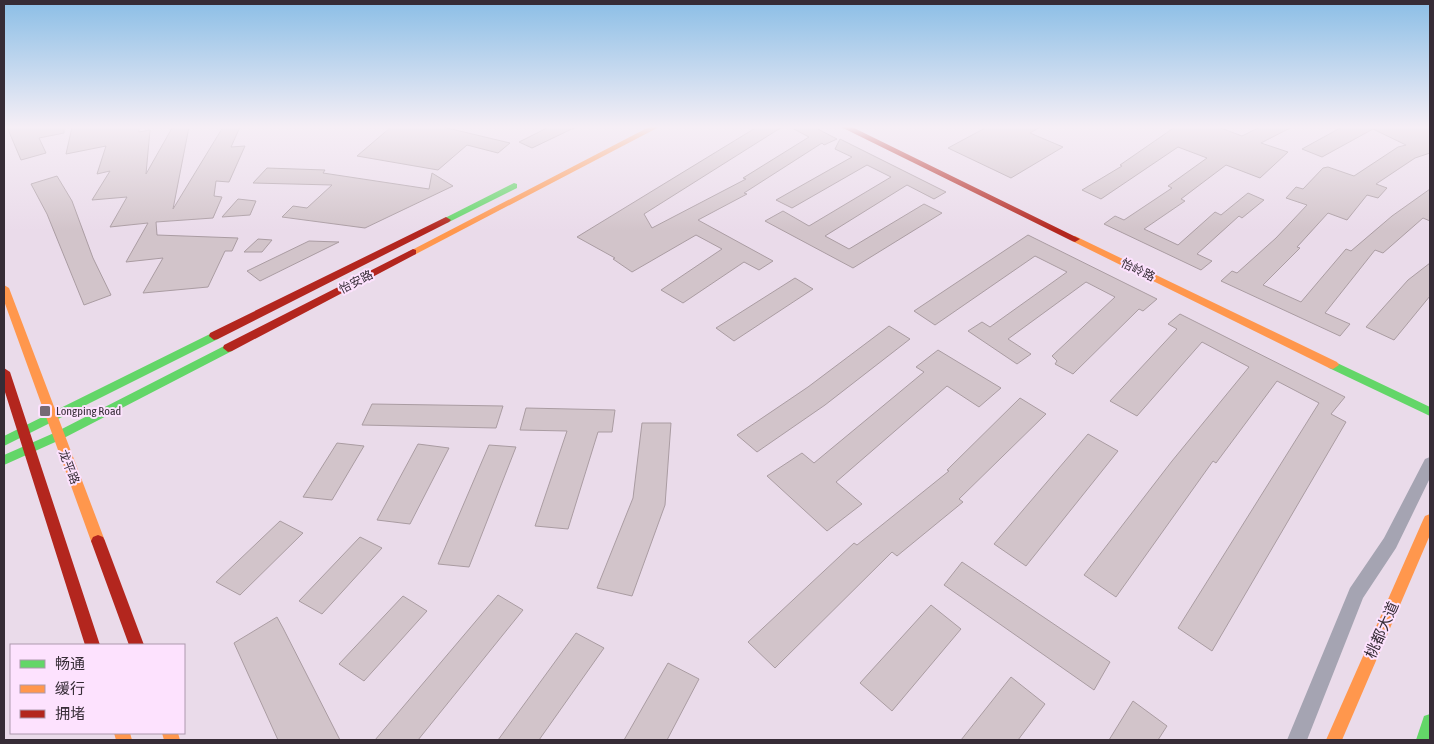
<svg xmlns="http://www.w3.org/2000/svg" width="1434" height="744" viewBox="0 0 1434 744" font-family="'Asap Condensed','Noto Sans SC',sans-serif">
<style>
.building{fill:#d2c4ca;stroke:#aa9ca2}
.lines{fill:none;stroke-linecap:round;stroke-linejoin:round}
.street{fill:#a5a4b2;fill-rule:evenodd}
.fast{fill:#63d668;fill-rule:evenodd}
.slow{fill:#ff974d;fill-rule:evenodd}
.jam{fill:#b3261e;fill-rule:evenodd}
.poi-dot{fill:#756975;stroke:#fde2fe;stroke-width:2}
.labels{text-anchor:middle;stroke-width:4;stroke-linejoin:round;paint-order:stroke}
.street-label{font-size:12px;fill:#362c36;stroke:#fde2fe}
.poi-label{font-size:12px;fill:#362c36;stroke:#fde2fe;text-anchor:start}
.near-street-label{font-size:15px;fill:#362c36;stroke:#fde2fe}
</style>
<rect width="100%" height="100%" fill="#eadbea"/>
<path class="building" d="M7,127H64V133L39,138L46,153L21,160Z
M72,127H139V132L150,130L146,174L172,128L189,127L173,209L223,127H240L231,147L245,146L229,182L216,181L214,196L222,197L213,218L156,222L157,235L238,238L232,251H225L208,287L143,293L163,258L126,262L148,223L110,227L127,197L92,200L110,171L97,174L106,146L66,154Z
M391,127H443L510,143L498,153L467,145L438,170L357,156Z
M549,127H576L532,148L519,142Z
M757,127H782L644,214L652,228L746,179L743,178L809,137L790,127H814L837,139L824,145L822,143L744,193L747,194L698,220L773,261L759,270L744,262L683,303L661,290L722,249L696,235L632,272L613,259L615,258L577,237Z
M987,127H1040L1030,133L1063,147L1011,178L948,148Z
M1175,127H1218L1242,136L1260,127H1292L1261,143L1288,152L1260,178L1226,165L1181,199L1185,201L1144,229L1178,245L1215,212L1221,215L1248,193L1264,200L1242,218L1239,216L1197,254L1212,261L1201,270L1104,224L1115,216L1124,220L1172,188L1168,186L1207,158L1178,147L1101,199L1082,190L1122,166L1120,165Z
M1342,127H1430V153L1415,158L1376,184L1387,188L1378,198L1367,195L1347,220L1328,213L1297,247L1300,248L1263,285L1301,302L1346,249L1351,251L1392,216L1430,189V221L1423,218L1383,253L1375,250L1325,313L1350,324L1340,336L1221,281L1232,271L1237,273L1276,238L1307,205L1286,198L1296,187L1303,189L1323,168L1328,167L1354,176L1398,147L1406,145L1373,129L1322,157L1302,149Z
M840,139L946,192L934,199L907,185L825,236L849,249L924,204L942,213L853,268L765,221L783,211L809,226L891,177L867,165L792,208L776,200L852,157L835,149Z
M267,168L325,170L323,173L429,189L432,173L453,186L365,228L282,217L293,206L307,208L332,185L253,183Z
M57,176L72,201L93,258L111,295L84,305L47,214L31,184Z
M238,199L256,201L250,215L222,217Z
M1028,235L1157,299L1143,311L1139,309L1073,374L1055,364L1057,361L1052,356L1115,297L1086,282L1008,339L1031,354L1017,364L968,331L982,322L990,327L1067,272L1035,256L935,325L914,311Z
M258,239L272,240L262,252H244Z
M309,241L339,242L260,281L247,271Z
M1430,263V296L1394,340L1366,327L1408,280Z
M795,278L813,289L734,341L716,328Z
M1180,314L1345,397L1331,414L1346,422L1212,651L1178,628L1319,403L1277,381L1216,463L1213,461L1116,597L1084,575L1172,461L1249,367L1202,342L1137,416L1110,401L1177,329L1168,324Z
M889,326L910,339L825,405L757,452L737,435L808,387Z
M938,350L1001,388L979,407L947,386L836,482L862,504L827,531L767,476L802,453L814,463L924,372L916,367Z
M1020,398L1046,414L959,499L963,502L897,556L892,552L775,668L748,642L854,543L857,545L949,471L947,470Z
M372,404L503,406L496,428L362,425Z
M526,408L615,410L612,432H598L568,529L535,526L567,431L520,430Z
M642,423H671L665,505L632,596L597,588L633,498Z
M1088,434L1118,451L1026,566L994,544Z
M337,443L364,446L332,500L303,497Z
M418,444L449,448L410,524L377,520Z
M489,445L516,447L469,567L438,564Z
M280,521L303,533L240,595L216,582Z
M360,537L382,548L322,614L299,601Z
M962,562L1110,662L1094,690L944,585Z
M498,595L523,610L418,740H375Z
M403,596L427,611L364,681L339,664Z
M931,605L961,629L892,711L860,683Z
M277,617L283,628L340,740H278L234,643Z
M576,633L604,648L539,740H498Z
M668,663L699,679L667,740H624Z
M1011,677L1045,704L1018,740H961Z
M1133,701L1167,726L1158,740H1109Z"/>
<g class="lines">
<path class="street" d="M1430,457V478L1396,548L1363,598L1307,740H1287L1350,588L1384,538L1425,459Z"/>
<path class="fast" d="M514,183L517,184V188L449,222L446,223L441,220Z
M214,332L219,336L218,339L4,446V436Z
M228,344L233,348L232,351L62,439L4,465V455L54,433Z
M1333,361L1430,407V416L1329,368L1327,365Z
M1430,714V740H1416L1424,716Z"/>
<path class="slow" d="M649,127H659L416,254L413,255L408,252Z
M1075,236L1337,362L1339,365L1333,369L1329,368L1072,241V237Z
M4,285L9,288L105,541L103,545L98,547L93,545L91,541L4,301Z
M1430,514V535L1342,740H1326L1423,520L1425,516Z
M114,733H130L132,740H116Z
M162,733H178L180,740H164Z"/>
<path class="jam" d="M841,127H852L1080,239L1075,242L1072,241Z
M446,217L451,220L449,222L218,339L214,340L209,336L210,333Z
M413,249L416,250V254L232,351L228,352L223,348L224,345Z
M4,368L10,372L100,645H85L4,389Z
M98,535L103,537L105,541L144,645H129L91,541L93,537Z"/>
</g>
<linearGradient id="sky" x2="0" y2="1"><stop stop-color="#8bbee6"/><stop offset="0.55" stop-color="#f6eff6"/><stop offset="1" stop-color="#f6eff6" stop-opacity="0"/></linearGradient>
<rect width="1434" height="231" fill="url(#sky)"/>
<rect class="poi-dot" x="39" y="405" width="12" height="12" rx="2.5"/>
<g class="labels">
<g class="street-label">
<text transform="translate(1138 270) rotate(26)" y="4">怡岭路</text>
<text transform="translate(356 282) rotate(-27)" y="4">怡安路</text>
<text transform="translate(69 467) rotate(69)" y="4">龙平路</text>
</g>
<g class="poi-label">
<text x="56" y="415">Longping Road</text>
</g>
<g class="near-street-label">
<text transform="translate(1382 630) rotate(-66)" y="5">桃都大道</text>
</g>
</g>
<rect width="1434" height="744" fill="none" stroke="#362c36" stroke-width="10"/>
<rect x="10" y="644" width="175" height="90" fill="#fde2fe" stroke="#ad99ae"/>
<rect x="20" y="660" width="25" height="8" fill="#63d668" stroke="#ad99ae"/>
<text x="55" y="669" font-size="15" fill="#362c36">畅通</text>
<rect x="20" y="685" width="25" height="8" fill="#ff974d" stroke="#ad99ae"/>
<text x="55" y="694" font-size="15" fill="#362c36">缓行</text>
<rect x="20" y="710" width="25" height="8" fill="#b3261e" stroke="#ad99ae"/>
<text x="55" y="719" font-size="15" fill="#362c36">拥堵</text>
</svg>
